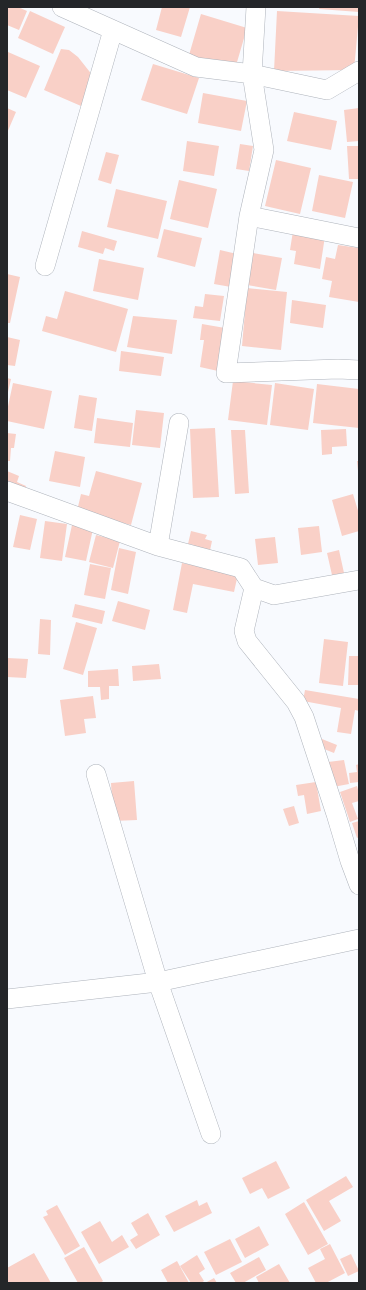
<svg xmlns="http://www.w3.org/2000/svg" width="366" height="1290" viewBox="0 0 366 1290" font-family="Commissioner,sans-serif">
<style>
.building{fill:#f9d0c7}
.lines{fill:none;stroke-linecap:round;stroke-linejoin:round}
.minor-casing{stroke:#aeb3bb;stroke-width:20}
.minor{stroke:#fff;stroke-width:19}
</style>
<rect width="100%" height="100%" fill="#f8fafe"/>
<path class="building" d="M7,7H18L27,11L19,30L7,25Z
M162,7H190L181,37L156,30Z
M320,7H359V12L319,9Z
M30,11L65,27L53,54L18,38Z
M277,11L359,16L354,70L274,71Z
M201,14L247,28L235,69L189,55Z
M61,49L69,50L78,57L93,76L88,109L44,90Z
M8,52L40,66L26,98L7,90V55Z
M153,64L199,78L187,114L141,100Z
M203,93L247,101L241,131L198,123Z
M7,108L16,112L7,133Z
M359,108V141L347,142L344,110Z
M294,112L337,121L331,150L287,141Z
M187,141L219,146L214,176L183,171Z
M240,144L253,146L249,171L236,169Z
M347,146H359V179H349Z
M106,152L119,155L111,184L98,180Z
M276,160L311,168L300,214L265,206Z
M319,175L353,182L345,218L312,211Z
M179,180L217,189L208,228L170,219Z
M116,189L167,201L158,239L107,227Z
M164,229L202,238L195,267L157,257Z
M82,231L117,241L114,251L105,248L103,254L78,247Z
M293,231L325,236L320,269L294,264L296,251L290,250Z
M338,245L359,248V302L329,297L332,281L322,279L326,257L335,259Z
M220,250L237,254L231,287L214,284Z
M253,253L282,258L276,290L247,285Z
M99,259L144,268L138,300L93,291Z
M7,274L20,277L10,323H7Z
M247,288L287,292L281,350L242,346Z
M65,291L128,309L116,352L42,331L46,316L57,319Z
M205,294L224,296L220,321L193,318L195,306L203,307Z
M292,300L326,305L323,328L290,323Z
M133,316L177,320L172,354L127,347Z
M202,324L225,328L218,371L200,367L204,340H200Z
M7,337L20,340L15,366L7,365Z
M121,351L164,357L161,376L119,371Z
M7,378L11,379L8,392L7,391Z
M233,381L272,385L267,425L228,420Z
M13,383L52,391L44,429L7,421V411Z
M275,383L314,389L308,430L270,425Z
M317,384L359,389V428L313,423Z
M79,395L97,398L92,431L74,428Z
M136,410L164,413L160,448L132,445Z
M97,418L133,423L130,447L94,443Z
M215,428L219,497L193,498L190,429Z
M346,429L347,446L332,447V454L322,455L321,430Z
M231,430H245L249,493L235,494Z
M7,433L16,434L14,448H11L10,461H7Z
M55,451L85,457L80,487L49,481Z
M357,461H359V471H358Z
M7,471L19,476L17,482L26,486L25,490L7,483Z
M96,471L142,483L131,525L77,511L81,494L89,496Z
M353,494L359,514V531L342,536L332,500Z
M20,515L37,519L30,550L13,547Z
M45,521L67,524L62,561L40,558Z
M72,525L93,529L86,561L65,557Z
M319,526L322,552L301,555L298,528Z
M191,531L207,535L205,539L212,541L209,555L192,551L194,545L188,544Z
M96,535L120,541L113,568L89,562Z
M275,537L278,563L258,565L255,539Z
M119,548L136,552L128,594L111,590Z
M339,550L344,573L332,575L327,553Z
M182,563L238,574L234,592L193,584L187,613L173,610Z
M90,564L111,568L105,599L84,595Z
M118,601L150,610L145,630L112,621Z
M75,604L105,611L102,624L72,617Z
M40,619L51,620L50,655L38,654Z
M76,622L97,628L83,675L63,669Z
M324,639L348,642L343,686L319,683Z
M349,656H359V685H348Z
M7,658L28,659L26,678L7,677Z
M159,664L161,679L133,681L132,666Z
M118,669L119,686H109V699L101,700L100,687H88V671Z
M305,690L359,699V711L355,710L351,734L337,732L341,708L303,701Z
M93,696L96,718L84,719L86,733L65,736L60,700Z
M322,739L337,745L334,753L319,747Z
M344,760L349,784L333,787L328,762Z
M359,764V782L350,783L349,773L357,772L356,765Z
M134,781L137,820L113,821L111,783Z
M316,782L321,811L307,814L304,795L298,796L296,785Z
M357,786L359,793V801L352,803L358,819L350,822L340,792Z
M294,806L299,823L289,826L283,809Z
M359,821V837L357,838L352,823Z
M276,1161L290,1188L268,1199L262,1188L250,1194L242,1178Z
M346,1176L353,1187L329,1201L341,1221L324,1231L306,1200Z
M197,1200L199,1206L207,1202L212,1213L174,1232L165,1216Z
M304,1202L328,1244L308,1255L285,1214Z
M57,1205L80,1246L65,1255L43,1217L48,1215L46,1211Z
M148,1213L160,1235L136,1249L130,1240L138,1235L131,1223Z
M100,1221L112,1242L122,1235L129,1247L99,1264L81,1232Z
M259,1226L269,1245L245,1258L235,1239Z
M230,1239L242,1262L216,1275L204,1252Z
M330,1244L345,1273L326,1283H316L308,1268L325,1259L320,1249Z
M84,1247L103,1281L100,1283H78L64,1258Z
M34,1253L51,1283H7V1268Z
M351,1254L359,1271L348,1276L340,1259Z
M197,1255L205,1269L199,1273L204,1281L201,1283H191L180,1266Z
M259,1257L266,1270L243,1283H236L230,1273Z
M177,1261L189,1283H168L161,1270Z
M279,1264L290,1283H259L256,1277Z
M214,1278L217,1283H205Z"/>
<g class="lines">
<defs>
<path id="minor" d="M62,7L196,67L252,74L327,90L359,71
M256,7L252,74L264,150L249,216L226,373L338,369L359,370
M249,216L359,238
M45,266L113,30
M7,491L158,546L241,568L254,588L274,595L359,580
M158,546L179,423
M254,588L244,631L247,641L296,702L304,717L336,814L350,861L359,885
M96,774L158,982L211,1134
M7,999L158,982L359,939"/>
</defs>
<use href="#minor" class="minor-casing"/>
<use href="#minor" class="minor"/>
</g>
<rect width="366" height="1290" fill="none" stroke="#242629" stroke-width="16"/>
</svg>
